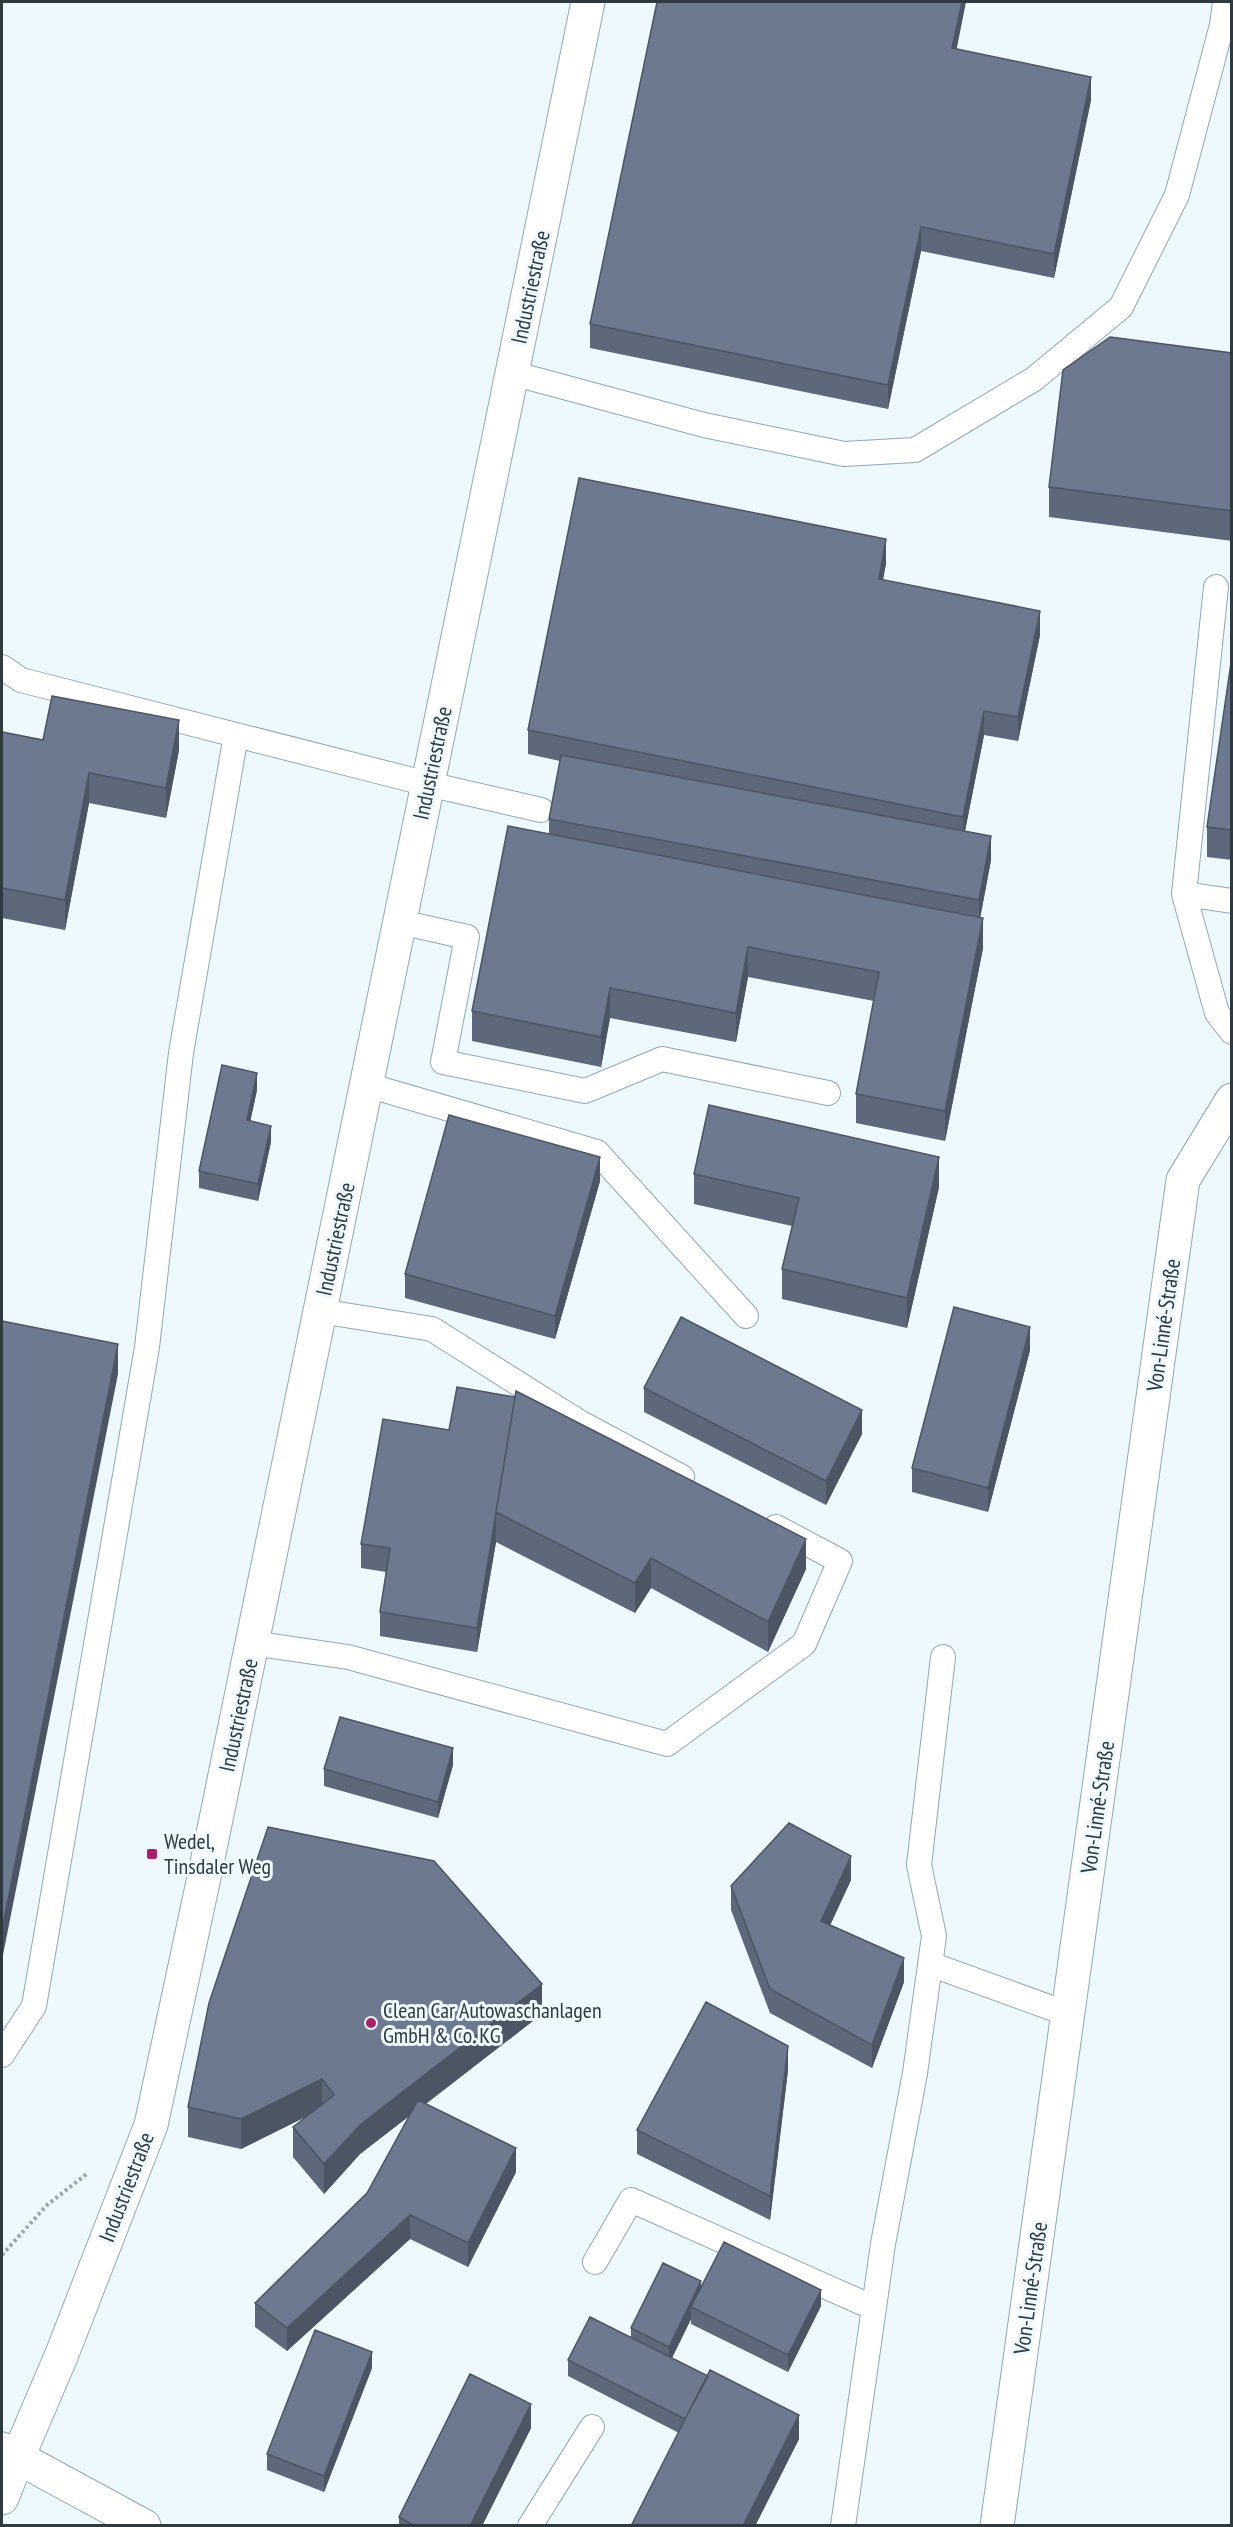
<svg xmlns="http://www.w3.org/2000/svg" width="1233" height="2527" viewBox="0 0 1233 2527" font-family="'PT Sans Narrow',sans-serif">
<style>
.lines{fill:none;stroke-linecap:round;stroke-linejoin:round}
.lane-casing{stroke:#90a8b8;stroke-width:26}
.street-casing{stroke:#90a8b8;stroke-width:35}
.secondary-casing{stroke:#90a8b8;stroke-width:35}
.path{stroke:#9ca6ad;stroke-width:4;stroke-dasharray:3 3;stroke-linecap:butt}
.lane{stroke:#fff;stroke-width:24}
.street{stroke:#fff;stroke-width:33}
.secondary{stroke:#fff;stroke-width:33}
.wall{fill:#5d687a}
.shaded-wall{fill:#4c5563}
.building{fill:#6c798e;stroke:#4c5563;stroke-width:1.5}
.poi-dot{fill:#a82067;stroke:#eef8ff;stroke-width:2}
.labels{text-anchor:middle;stroke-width:6;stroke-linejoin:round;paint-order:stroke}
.street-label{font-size:22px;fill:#2f3a40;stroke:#eef8ff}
.poi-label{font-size:22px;fill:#2f3a40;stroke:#eef8ff;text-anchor:start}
</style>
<rect width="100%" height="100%" fill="#eef8ff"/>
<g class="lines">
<defs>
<path id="lane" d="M512,373L704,425L844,454L915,450L1034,379L1121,307L1177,195L1222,25L1225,2
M1216,587L1184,894L1232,901
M2,667L21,680L428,784L541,810
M1184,894L1217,1013L1232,1032
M400,922L467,937L443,1062L585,1091L662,1059L828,1093
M367,1085L597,1152L746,1316
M320,1311L432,1329L579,1422L682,1477
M252,1643L348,1657L667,1744L804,1644L840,1561L776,1527
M930,1964L1068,2014
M2,2055L34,2006L147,1347L181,1053L236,735
M595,2262L631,2200L874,2308
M530,2526L592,2427
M843,2526L883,2244L915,2073L934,1936L919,1865L943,1657"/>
<path id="street" d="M2,2498L18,2457
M997,2526L1183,1180L1232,1100"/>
<path id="secondary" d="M2,2449L144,2526
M18,2457L62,2354L151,2125L206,1868L588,2"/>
</defs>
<use href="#lane" class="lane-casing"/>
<use href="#street" class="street-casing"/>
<use href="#secondary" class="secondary-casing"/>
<path class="path" d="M2,2255L47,2205L88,2173"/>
<use href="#lane" class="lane"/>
<use href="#street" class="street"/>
<use href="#secondary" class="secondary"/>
</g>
<path class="wall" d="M957,49L1091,100L1054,278L921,251L888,409L590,348V324Z
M1232,353V541L1049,517V487Z
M886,563L883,580L1040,635L1018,741L984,735L965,831L991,860L980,918L983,948L945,1141L856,1123V1094L874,1001L748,977L736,1042L610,1018L601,1067L472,1041V1011L549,834V819L560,761L528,754V730Z
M1232,656V860L1207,857V827Z
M2,732L43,740L179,750L166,818L89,803L65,930L2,918Z
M257,1090L250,1121L271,1142L258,1201L199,1188V1171Z
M694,1174L939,1187L907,1328L782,1299V1269L792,1226L694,1204Z
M600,1181L555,1339L405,1298V1274Z
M1030,1350L988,1512L912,1492V1468Z
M644,1388L862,1434L826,1505L644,1412Z
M449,1430L806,1569L768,1652L651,1588L635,1613L496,1542L477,1652L380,1636V1612L386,1572L361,1568V1544Z
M453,1765L438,1818L324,1786V1769Z
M851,1880L830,1925L904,1982L872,2068L770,2013L731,1910V1886Z
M542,2014L426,2104L516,2172L468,2267L410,2239L287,2351L255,2327V2303L367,2193L409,2116L360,2154L324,2194L293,2157V2127L308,2115L241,2149L188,2137V2107Z
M788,2070L770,2220L637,2154V2130Z
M701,2286L821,2306L788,2372L691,2324V2319L672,2358L799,2439L755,2526H631L679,2433L568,2376V2360L631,2337V2328Z
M372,2368L324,2492L267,2470V2454Z
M531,2428L482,2526H399V2517Z"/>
<path class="shaded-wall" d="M962,2H966L952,72V48Z
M1091,77V100L1054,278V254Z
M921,227V251L888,409V385Z
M886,539V563L879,602V579Z
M1040,611V635L1018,741V717Z
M984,711V735L963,841V817Z
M179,720V750L166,818V788Z
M89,773V803L65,930V900Z
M991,836V860L979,924V900Z
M983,918V948L945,1141V1111Z
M748,947V977L736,1042V1013Z
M610,988V1018L601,1067V1037Z
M257,1073V1090L247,1137V1120Z
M271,1126V1142L258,1201V1184Z
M600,1157V1181L555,1339V1316Z
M939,1157V1187L907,1328V1298Z
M1030,1327V1350L988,1512V1488Z
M118,1344V1374L2,1960V1930Z
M862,1410V1434L826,1505V1481Z
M496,1518V1542L477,1652V1628Z
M806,1539V1569L768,1652V1622Z
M651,1558V1588L635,1613V1583Z
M453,1748V1765L438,1818V1802Z
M851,1856V1880L821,1945V1921Z
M904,1958V1982L872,2068V2045Z
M542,1984V2014L360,2154L324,2194V2164L360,2125Z
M788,2046V2070L770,2220V2196Z
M322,2079V2109L241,2149V2119Z
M516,2148V2172L468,2267V2243Z
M410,2215V2239L287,2351V2328Z
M701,2281V2297L691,2307V2319L669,2364V2347Z
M821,2290V2306L788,2372V2355Z
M372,2352V2368L324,2492V2476Z
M531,2404V2428L482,2526H470Z
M799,2415V2439L755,2526H743Z"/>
<path class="building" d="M657,2H962L952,48L1091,77L1054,254L921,227L888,385L590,324Z
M1110,337L1232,353V511L1049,487L1063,370Z
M579,478L886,539L879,579L1040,611L1018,717L984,711L963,817L528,730Z
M1232,656V830L1207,827Z
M52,696L179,720L166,788L89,773L65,900L2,888V732L43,740Z
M561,755L991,836L979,900L549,819Z
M508,826L983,918L945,1111L856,1094L879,972L748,947L736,1013L610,988L601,1037L472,1011Z
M222,1065L257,1073L247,1120L271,1126L258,1184L199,1171Z
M709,1105L939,1157L907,1298L782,1269L799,1198L694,1174Z
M449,1115L600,1157L555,1316L405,1274Z
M954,1307L1030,1327L988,1488L912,1468Z
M681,1317L862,1410L826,1481L644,1388Z
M2,1321L118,1344L2,1930Z
M457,1387L515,1397L477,1628L380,1612L390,1548L361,1544L383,1419L449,1430Z
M516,1391L806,1539L768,1622L651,1558L635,1583L496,1512Z
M340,1717L453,1748L438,1802L324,1769Z
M789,1823L851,1856L821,1921L904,1958L872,2045L770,1989L731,1886Z
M268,1827L434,1861L542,1984L360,2125L324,2164L293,2127L334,2095L322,2079L241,2119L188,2107L209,2003Z
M706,2002L788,2046L770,2196L637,2130Z
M418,2100L516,2148L468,2243L410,2215L287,2328L255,2303L367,2193Z
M724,2242L821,2290L788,2355L691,2307Z
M663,2263L701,2281L669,2347L631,2328Z
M590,2317L708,2376L685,2419L568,2360Z
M315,2330L372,2352L324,2476L267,2454Z
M710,2370L799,2415L743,2526H631Z
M470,2374L531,2404L470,2526H415L399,2517Z"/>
<g class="poi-dot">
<rect x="146" y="1848" width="12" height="12" rx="3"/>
<circle cx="371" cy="2023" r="6"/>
</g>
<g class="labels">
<g class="street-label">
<text transform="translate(530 287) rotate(-78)" y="8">Industriestraße</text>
<text transform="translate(432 763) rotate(-78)" y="8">Industriestraße</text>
<text transform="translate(335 1239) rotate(-78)" y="8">Industriestraße</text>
<text transform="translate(1163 1325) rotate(-82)" y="8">Von-Linné-Straße</text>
<text transform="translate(238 1715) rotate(-78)" y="8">Industriestraße</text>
<text transform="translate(1097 1807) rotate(-82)" y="8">Von-Linné-Straße</text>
<text transform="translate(126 2187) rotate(-69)" y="8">Industriestraße</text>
<text transform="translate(1030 2288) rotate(-82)" y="8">Von-Linné-Straße</text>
</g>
<g class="poi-label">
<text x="164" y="1849">Wedel,<tspan x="164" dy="25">Tinsdaler Weg</tspan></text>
<text x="383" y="2018">Clean Car Autowaschanlagen<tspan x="383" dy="25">GmbH &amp; Co. KG</tspan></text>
</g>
</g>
<rect width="1233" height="2527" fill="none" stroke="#2f3a40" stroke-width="6"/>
</svg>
